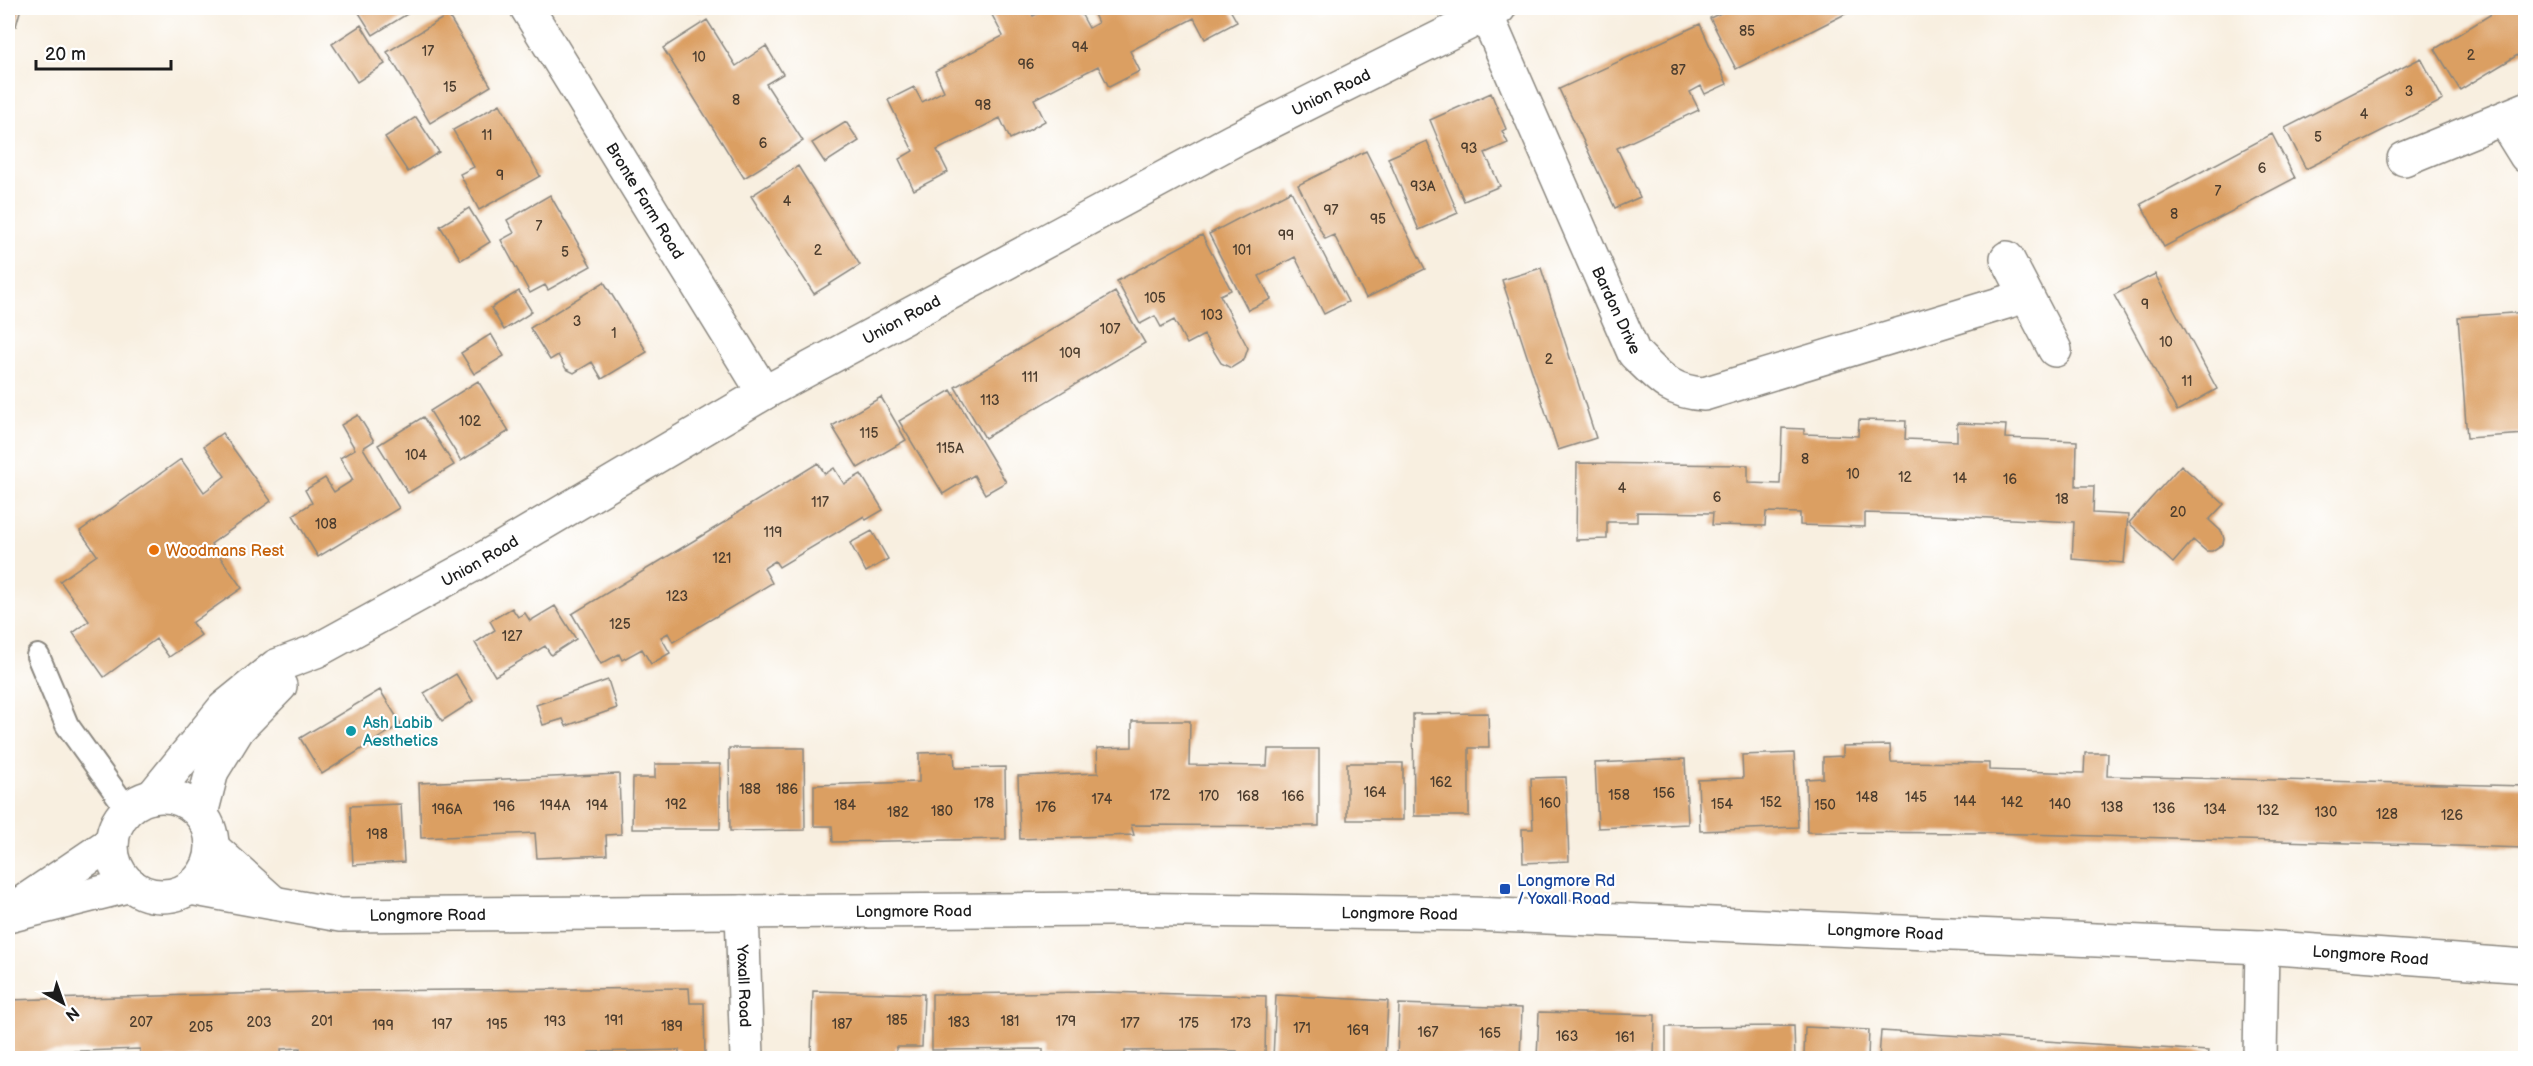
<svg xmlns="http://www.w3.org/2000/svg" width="2533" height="1066" viewBox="0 0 2533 1066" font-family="'Balsamiq Sans',sans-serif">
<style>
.building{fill:#db9f62}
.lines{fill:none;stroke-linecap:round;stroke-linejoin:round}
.lane-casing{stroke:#8a867e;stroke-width:26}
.street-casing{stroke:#8a867e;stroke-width:36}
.secondary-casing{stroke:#8a867e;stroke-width:36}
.lane{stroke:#fff;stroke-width:22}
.street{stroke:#fff;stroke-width:33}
.secondary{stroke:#fff;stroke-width:33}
.food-dot{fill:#e8710a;stroke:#fff;stroke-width:2}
.culture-dot{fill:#0f9aa8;stroke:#fff;stroke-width:2}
.transit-dot{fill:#1a4fb4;stroke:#fff;stroke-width:2}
.labels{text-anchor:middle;stroke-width:4.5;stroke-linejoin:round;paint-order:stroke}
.number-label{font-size:14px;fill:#4c3d2e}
.street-label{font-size:16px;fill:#1c1c1c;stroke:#fff}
.food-label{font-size:16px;fill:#c56008;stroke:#fff;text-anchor:start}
.culture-label{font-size:16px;fill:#0d838f;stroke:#fff;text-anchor:start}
.transit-label{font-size:16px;fill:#164399;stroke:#fff;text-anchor:start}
</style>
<rect width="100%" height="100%" fill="#fff"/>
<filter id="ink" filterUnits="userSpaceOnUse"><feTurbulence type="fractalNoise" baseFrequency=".0167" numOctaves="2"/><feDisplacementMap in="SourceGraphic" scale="12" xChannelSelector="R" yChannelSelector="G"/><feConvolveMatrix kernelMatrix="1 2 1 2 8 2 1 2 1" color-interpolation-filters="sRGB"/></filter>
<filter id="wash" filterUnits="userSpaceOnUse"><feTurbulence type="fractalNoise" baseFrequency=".008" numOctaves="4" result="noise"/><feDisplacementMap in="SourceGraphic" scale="24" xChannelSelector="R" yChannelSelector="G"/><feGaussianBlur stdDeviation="1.35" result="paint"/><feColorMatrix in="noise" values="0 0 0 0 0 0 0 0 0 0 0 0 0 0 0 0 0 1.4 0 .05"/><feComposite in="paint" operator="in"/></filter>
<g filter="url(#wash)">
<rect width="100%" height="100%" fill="#f8efe0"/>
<g id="blocks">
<path class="building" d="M8,8H21L16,26L8,23Z
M356,8H417L373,35Z
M692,8H712L699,12Z
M1001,8H1029L1033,16L1049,8H1078L1089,28L1098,23L1093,12L1102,8H1229L1237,22L1205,39L1194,18L1130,51L1140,71L1109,87L1098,66L1034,99L1045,121L1029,130L1010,139L1000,118L937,150L948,172L914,190L899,159L913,151L888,100L914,87L922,102L944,91L935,71L1003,36L991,13Z
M1731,8H1857L1736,69L1710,18Z
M2501,8H2526V50L2460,90L2435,49Z
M448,15L491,86L430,123L387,52Z
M707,20L736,66L766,46L783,74L766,84L803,141L744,178L663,48Z
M1700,24L1727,84L1705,94L1701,86L1690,92L1699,110L1617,148L1640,197L1615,208L1559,89Z
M361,25L385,64L357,82L332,44Z
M2421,58L2443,100L2306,169L2285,128Z
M1491,93L1506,129L1502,131L1508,143L1485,153L1500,186L1464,201L1430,120Z
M500,104L540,176L479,210L460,174L474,167L453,130Z
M416,117L439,152L408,172L385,137Z
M846,122L859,141L825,163L812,143Z
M2272,134L2295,178L2164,247L2141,204Z
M1427,141L1458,213L1419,230L1388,158Z
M1366,151L1425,269L1366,298L1334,235L1325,239L1298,185Z
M798,166L860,265L814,294L751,196Z
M1291,191L1348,302L1324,314L1295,257L1259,276L1271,299L1248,310L1209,234Z
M550,195L591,266L548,290L545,285L530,293L501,240L514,233L507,220Z
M469,208L490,242L461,260L440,226Z
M1202,235L1231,290L1220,295L1248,348L1244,360L1231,368L1221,363L1204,335L1187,344L1174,320L1161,327L1155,316L1140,324L1117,281Z
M1541,268L1596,438L1558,450L1502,280Z
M2155,274L2217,389L2177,411L2114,295Z
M604,282L647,352L602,379L592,362L574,373L566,369L558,355L550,360L530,328Z
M519,291L532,312L504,330L491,308Z
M1115,292L1145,343L985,438L955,387Z
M2526,312V434L2467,438L2458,317Z
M491,334L504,356L474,374L461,353Z
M478,381L509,431L461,461L430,411Z
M951,390L1006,482L985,494L974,475L943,494L899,421Z
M881,397L906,440L858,468L832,426Z
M358,415L374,441L363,448L399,508L318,557L293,515L312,503L305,490L325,478L334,492L353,480L340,458L355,449L341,425Z
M423,417L454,465L408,493L378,445Z
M1859,420L1906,421L1905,439L1957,441V423L2006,425L2005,438L2077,441L2076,486H2094L2093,513L2128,515L2124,563L2072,559L2074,522L1930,515L1865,513V527L1800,525V513L1766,512L1765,526L1712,525L1713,513L1637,512V522H1607V539L1576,540L1577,463L1748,465V483L1780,484L1782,428L1804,429V434L1858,436Z
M222,433L271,501L211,544L242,588L192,623L201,635L169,657L156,639L104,677L73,633L89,621L60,581L97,555L80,531L181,459L204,492L225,476L204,446Z
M818,463L825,474L834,468L844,484L861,474L883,510L866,520L864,516L779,567L775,561L764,568L772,583L673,642L668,633L661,637L670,653L651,664L642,649L622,660L619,654L601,664L572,614L733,517L732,516Z
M2181,465L2224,504L2209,520L2222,532L2224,539L2223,544L2212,551H2206L2193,540L2173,563L2129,523Z
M872,531L888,559L866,572L850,543Z
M555,606L576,639L551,655L545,646L495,676L475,643L495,630L490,621L512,608L518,617L525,613L530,621Z
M456,674L473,701L442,721L424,693Z
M608,680L617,708L566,726L563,719L543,725L536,705Z
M380,690L401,724L322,774L300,738Z
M1488,713L1489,748H1469V816H1414L1413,714Z
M1132,721H1190L1189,765L1267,766L1268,749H1319V826L1131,825L1134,835L1020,839L1018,776L1098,773L1097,748L1132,747Z
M1890,745L1891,762L1989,763V770L2084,773L2085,753H2108L2107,776L2526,786V848L1989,833L1807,832L1806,779L1823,778V757L1843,756V746Z
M729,748H804L805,830L730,831Z
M954,752L955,768L1005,767L1006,839L833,842L832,826H814V785L919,782V753Z
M1794,753L1798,827L1700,831L1698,780L1743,778L1742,755Z
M1685,759L1688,824L1598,828L1595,763Z
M1347,763H1403V820H1347Z
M655,764H720V829H632L633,778H655Z
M619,774L621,834L606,835L607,855L537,858L535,833L421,838L419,783Z
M1566,777L1569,861L1523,863L1522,829H1533L1531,778Z
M401,804L404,862L353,865L350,806Z
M689,988L690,1003H704L705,1058H679V1050L589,1052V1058H300V1048L281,1049L282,1058H140V1049L24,1053L25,1058H8V1000L352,991Z
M813,991L924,994L922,1047H896V1058L811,1056Z
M1100,992L1266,996L1265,1058H1237V1051L1216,1050L1125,1051V1058H1043V1049L932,1050V994Z
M1276,995L1388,1001L1385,1058H1273Z
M1399,1004L1522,1008L1520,1058H1397Z
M1539,1012L1655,1015L1654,1058H1537Z
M1794,1026L1795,1058H1666V1027Z
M1805,1027L1869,1030L1868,1058H1804Z
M1881,1031L2208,1051L2207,1058H1879Z"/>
</g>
</g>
<g filter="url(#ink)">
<use href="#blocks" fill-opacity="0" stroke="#8a867e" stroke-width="1.5"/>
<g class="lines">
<defs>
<path id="lane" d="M38,656L67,725L128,810"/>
<g id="street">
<path id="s1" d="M527,8L764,393"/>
<path d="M1486,14L1634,353C1658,376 1669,392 1704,394L2026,296"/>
<path d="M2503,119L2526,156"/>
<path d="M2404,159L2526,109"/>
<path d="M2007,258L2055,350"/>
<path id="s2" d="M742,912L747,1058"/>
<path d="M2260,1058L2262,947"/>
</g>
<g id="secondary">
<circle cx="162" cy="846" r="50"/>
<path id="s3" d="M152,797L224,708L276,666L316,651L471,566L764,393L1232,141L1499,8"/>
<path d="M201,814L212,771L238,729L280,686"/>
<path d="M213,848L274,903"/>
<path id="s4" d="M190,888L340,915L1108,909L1473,914L2262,947L2526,966"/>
<path d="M19,905L112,842"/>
<path d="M8,916L131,885"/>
</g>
</defs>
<use href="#lane" class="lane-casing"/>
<use href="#street" class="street-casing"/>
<use href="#secondary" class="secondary-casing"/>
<use href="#lane" class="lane"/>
<use href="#street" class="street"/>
<use href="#secondary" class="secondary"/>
</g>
</g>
<circle class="food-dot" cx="154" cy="550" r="6"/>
<circle class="culture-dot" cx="351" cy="731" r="6"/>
<rect class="transit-dot" x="1499" y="883" width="12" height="12" rx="3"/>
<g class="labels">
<g class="number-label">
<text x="1747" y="36">85</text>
<text x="1080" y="52">94</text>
<text x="428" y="56">17</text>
<text x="2471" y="60">2</text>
<text x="699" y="62">10</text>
<text x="1026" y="69">96</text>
<text x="1678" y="75">87</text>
<text x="450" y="92">15</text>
<text x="2409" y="96">3</text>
<text x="736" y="105">8</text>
<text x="983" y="110">98</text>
<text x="2364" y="119">4</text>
<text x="487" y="140">11</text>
<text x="2318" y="142">5</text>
<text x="763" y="148">6</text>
<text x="1469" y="153">93</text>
<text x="2262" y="173">6</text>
<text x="500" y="180">9</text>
<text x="1423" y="191">93A</text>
<text x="2218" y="196">7</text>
<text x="787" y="206">4</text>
<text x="1331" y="215">97</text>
<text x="2174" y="219">8</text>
<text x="1378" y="224">95</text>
<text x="539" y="231">7</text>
<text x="1286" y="240">99</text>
<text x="818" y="255">2</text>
<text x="1242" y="255">101</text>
<text x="565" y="257">5</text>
<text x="1155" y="303">105</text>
<text x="2145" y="309">9</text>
<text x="1212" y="320">103</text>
<text x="577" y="326">3</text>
<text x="1110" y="334">107</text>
<text x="614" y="338">1</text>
<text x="2166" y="347">10</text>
<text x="1070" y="358">109</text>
<text x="1549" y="364">2</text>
<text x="1030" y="382">111</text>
<text x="2187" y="386">11</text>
<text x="990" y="405">113</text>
<text x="470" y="426">102</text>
<text x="869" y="438">115</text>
<text x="950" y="453">115A</text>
<text x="416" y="460">104</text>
<text x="1805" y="464">8</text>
<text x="1853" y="479">10</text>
<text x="1905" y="482">12</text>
<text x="1960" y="483">14</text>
<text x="2010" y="484">16</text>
<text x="1622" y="493">4</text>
<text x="1717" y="502">6</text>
<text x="2062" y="504">18</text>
<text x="820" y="507">117</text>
<text x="2178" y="517">20</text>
<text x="326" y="529">108</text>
<text x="773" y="537">119</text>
<text x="722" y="563">121</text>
<text x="677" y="601">123</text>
<text x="620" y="629">125</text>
<text x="512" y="641">127</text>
<text x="1441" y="787">162</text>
<text x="750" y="794">188</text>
<text x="787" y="794">186</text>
<text x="1375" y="797">164</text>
<text x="1664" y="798">156</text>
<text x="1160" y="800">172</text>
<text x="1619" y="800">158</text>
<text x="1209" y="801">170</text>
<text x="1248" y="801">168</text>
<text x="1293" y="801">166</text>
<text x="1867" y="802">148</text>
<text x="1916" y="802">145</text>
<text x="1102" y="804">174</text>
<text x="1965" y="806">144</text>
<text x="1771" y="807">152</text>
<text x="2012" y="807">142</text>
<text x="984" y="808">178</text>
<text x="1550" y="808">160</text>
<text x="676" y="809">192</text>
<text x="1722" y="809">154</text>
<text x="2060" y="809">140</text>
<text x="555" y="810">194A</text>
<text x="597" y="810">194</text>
<text x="845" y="810">184</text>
<text x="1825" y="810">150</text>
<text x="504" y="811">196</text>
<text x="1046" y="812">176</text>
<text x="2112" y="812">138</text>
<text x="2164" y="813">136</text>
<text x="447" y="814">196A</text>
<text x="2215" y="814">134</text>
<text x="2268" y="815">132</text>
<text x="942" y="816">180</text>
<text x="898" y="817">182</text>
<text x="2326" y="817">130</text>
<text x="2387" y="819">128</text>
<text x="2452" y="820">126</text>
<text x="377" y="839">198</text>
<text x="614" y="1025">191</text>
<text x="897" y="1025">185</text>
<text x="322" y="1026">201</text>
<text x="555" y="1026">193</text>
<text x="1010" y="1026">181</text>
<text x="1066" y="1026">179</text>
<text x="141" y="1027">207</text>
<text x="259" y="1027">203</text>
<text x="959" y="1027">183</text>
<text x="1130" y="1028">177</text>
<text x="1189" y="1028">175</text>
<text x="1241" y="1028">173</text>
<text x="442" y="1029">197</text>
<text x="497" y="1029">195</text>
<text x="842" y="1029">187</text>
<text x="383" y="1030">199</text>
<text x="672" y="1031">189</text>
<text x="201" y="1032">205</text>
<text x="1302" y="1033">171</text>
<text x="1358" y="1035">169</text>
<text x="1428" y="1037">167</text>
<text x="1490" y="1038">165</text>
<text x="1567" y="1041">163</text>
<text x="1625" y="1042">161</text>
</g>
<g class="street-label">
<text dy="6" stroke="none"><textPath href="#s3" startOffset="1383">Union Road</textPath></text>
<text dy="6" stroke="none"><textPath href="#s1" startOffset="226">Bronte Farm Road</textPath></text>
<text transform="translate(1617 310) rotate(65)" y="6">Bardon Drive</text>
<text dy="6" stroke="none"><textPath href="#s3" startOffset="897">Union Road</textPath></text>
<text dy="6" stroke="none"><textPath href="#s3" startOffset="411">Union Road</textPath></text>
<text dy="6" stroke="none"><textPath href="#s4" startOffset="726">Longmore Road</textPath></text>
<text dy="6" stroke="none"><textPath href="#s4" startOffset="1212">Longmore Road</textPath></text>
<text dy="6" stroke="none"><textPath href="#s4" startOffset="240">Longmore Road</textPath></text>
<text dy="6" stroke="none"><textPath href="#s4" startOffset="1698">Longmore Road</textPath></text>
<text dy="6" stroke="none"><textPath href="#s4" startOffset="2184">Longmore Road</textPath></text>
<text dy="6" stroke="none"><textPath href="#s2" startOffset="74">Yoxall Road</textPath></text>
</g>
<g class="food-label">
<text x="166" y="556">Woodmans Rest</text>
</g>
<g class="culture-label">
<text x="363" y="728">Ash Labib<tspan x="363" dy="18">Aesthetics</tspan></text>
</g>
<g class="transit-label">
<text x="1517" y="886">Longmore Rd<tspan x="1517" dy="18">/ Yoxall Road</tspan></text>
</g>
</g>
<rect width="2533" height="1066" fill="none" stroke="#fff" stroke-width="30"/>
<g transform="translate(63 1003) rotate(140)" stroke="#ffffff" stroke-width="4.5" paint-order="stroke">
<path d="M0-4.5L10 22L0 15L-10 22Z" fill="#1c1c1c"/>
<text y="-9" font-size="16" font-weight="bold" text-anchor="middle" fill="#1c1c1c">N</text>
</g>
<path d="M36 60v9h135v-9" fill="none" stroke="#1c1c1c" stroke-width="3"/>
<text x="45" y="60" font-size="18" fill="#1c1c1c" stroke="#ffffff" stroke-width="4.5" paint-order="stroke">20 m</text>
</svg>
